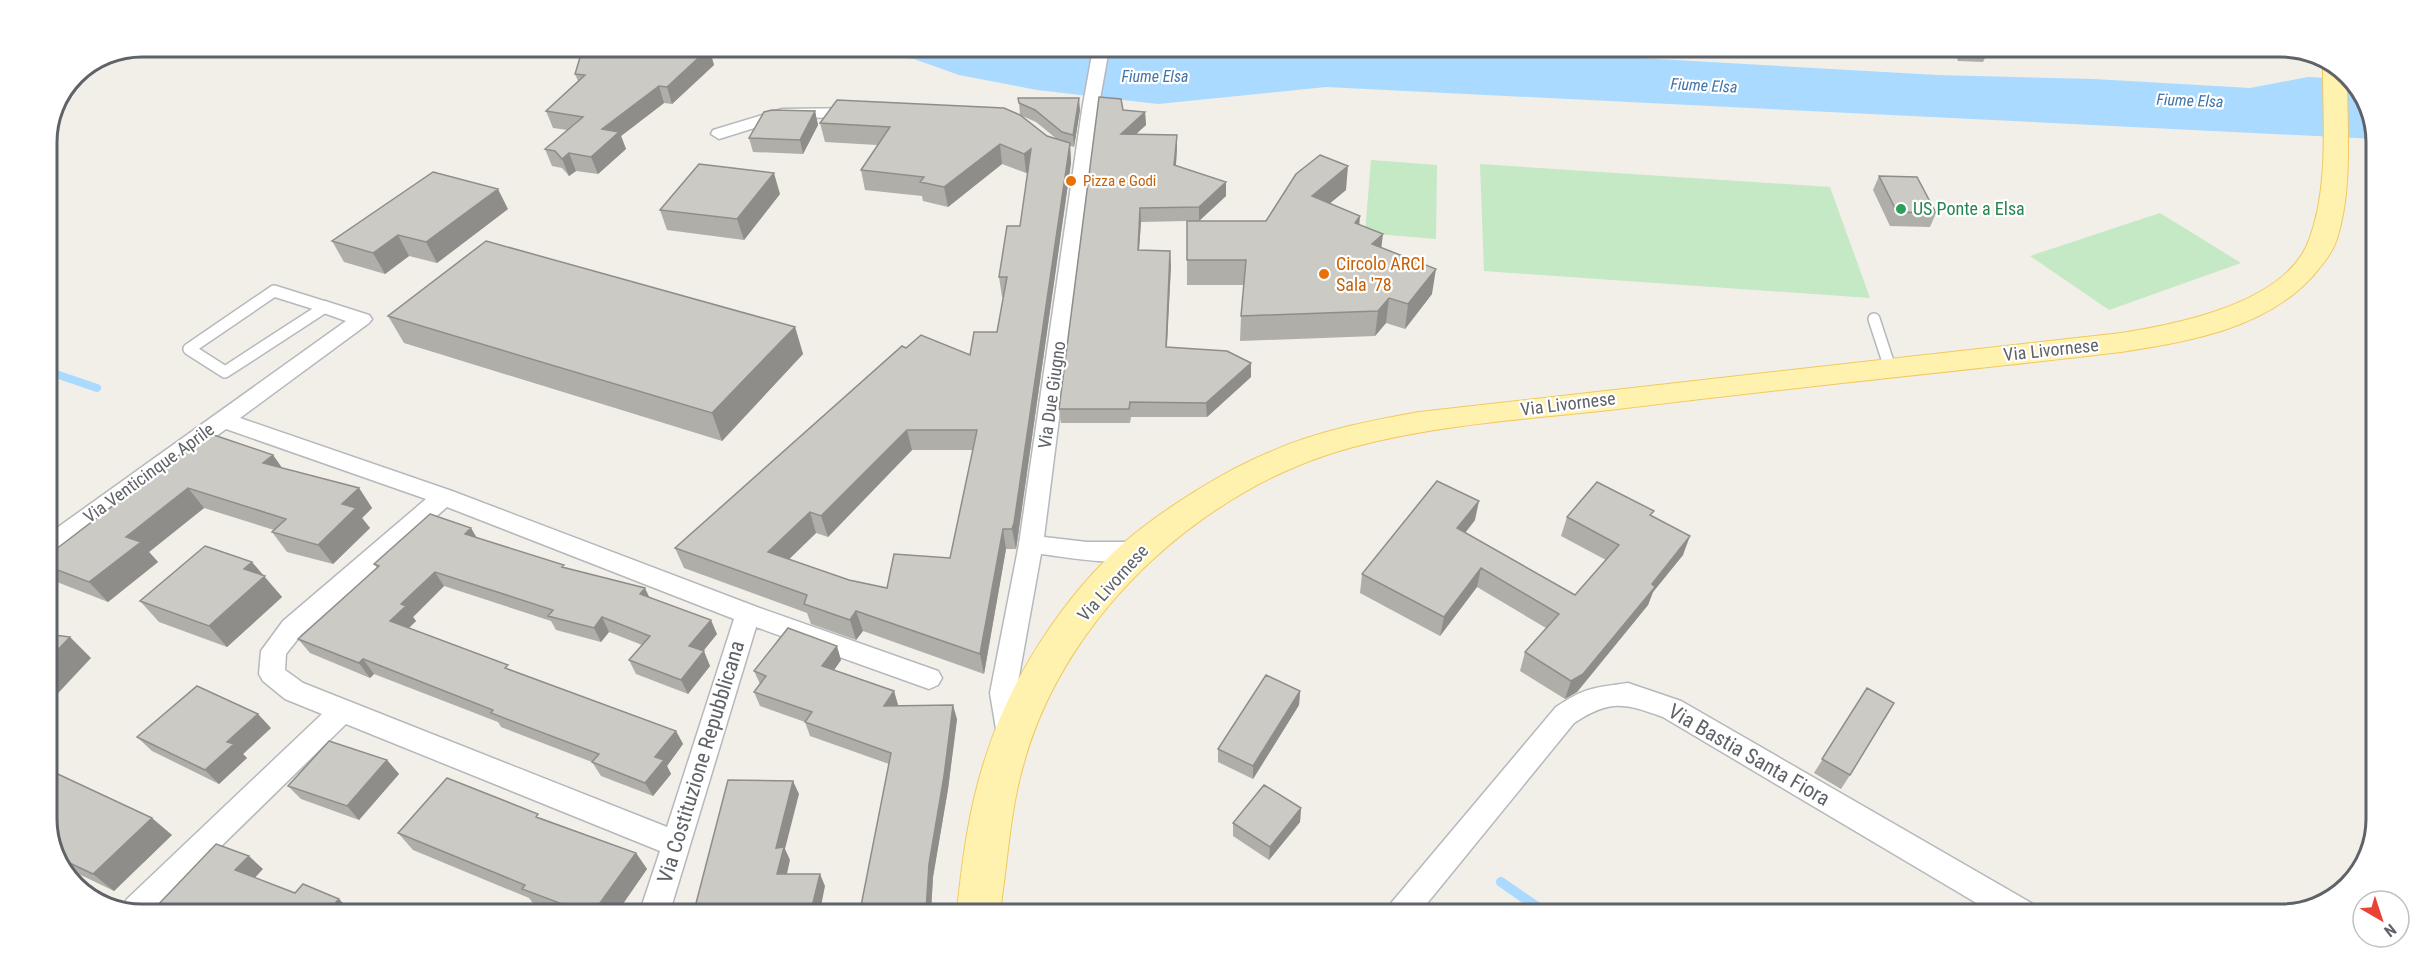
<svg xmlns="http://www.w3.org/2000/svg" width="2423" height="961" viewBox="0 0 2423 961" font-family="'Roboto Condensed',sans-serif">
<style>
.green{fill:#c5e8c5}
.water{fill:#aadaff}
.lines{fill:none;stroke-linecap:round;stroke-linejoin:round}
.stream-far1{stroke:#aadaff;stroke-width:8}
.stream{stroke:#aadaff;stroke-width:10}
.lane-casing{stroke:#b5b8bc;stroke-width:14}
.street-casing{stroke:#b5b8bc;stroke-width:3}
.primary-casing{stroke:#f2c960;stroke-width:2}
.lane{stroke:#fff;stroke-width:11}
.street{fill:#fff;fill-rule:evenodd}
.primary{fill:#fff2af;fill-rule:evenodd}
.wall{fill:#afaea9;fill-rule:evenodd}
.shaded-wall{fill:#8f8d8a}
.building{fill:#cccac5;stroke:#8f8d8a;stroke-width:1.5;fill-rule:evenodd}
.food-dot{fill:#e8710a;stroke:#fff;stroke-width:2}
.leisure-dot{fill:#2e9e5b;stroke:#fff;stroke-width:2}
.labels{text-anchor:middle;stroke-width:4.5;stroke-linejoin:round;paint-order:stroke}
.far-food-label{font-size:15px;fill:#c56008;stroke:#fff;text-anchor:start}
.far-water-label{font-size:16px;font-style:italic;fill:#4174aa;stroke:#fff}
.leisure-label{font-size:18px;fill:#27864d;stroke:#fff;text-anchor:start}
.food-label{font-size:18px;fill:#c56008;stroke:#fff;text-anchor:start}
.street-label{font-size:18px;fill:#5f6368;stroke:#fff}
.near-street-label{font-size:21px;fill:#5f6368;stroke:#fff}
.rim{fill:none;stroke:#5f6368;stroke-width:3}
</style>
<rect width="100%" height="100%" fill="#f1efe8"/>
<path class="green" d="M1371,160L1437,165L1436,239L1365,233Z
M1480,164L1830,187L1870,298L1484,271Z
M2160,213L2241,263L2109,310L2030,256Z"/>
<path class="water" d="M435,47L591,48L499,58Z
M838,48L1501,50L1937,75L2094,79L2250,88L2308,77L2351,79L2357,83L2376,139L1326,87L1158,104L1037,90L959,75L914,59Z"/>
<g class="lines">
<path class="stream-far1" d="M47,371L97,388"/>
<path class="stream" d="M1501,882L1546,913"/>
<defs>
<path id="lane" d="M274,291L325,307L225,372L189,349Z
M1874,319L1890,368"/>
<path id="street" d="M1093,49H1109L1098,110L1044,537L1087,542H1138L1146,545L1150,551L1146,557C1116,567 1072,558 1041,554L1016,693L1023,735L1019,743L1010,746L1001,743L997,735L990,693L1019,544L1082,110Z
M858,108L866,113L864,116L783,119L719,139L711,134L713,130L782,109Z
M325,301L369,315L372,319L369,323L240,418L452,491L757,607L938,671L942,678L938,685L929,689L756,627L670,911H640L660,851L346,724L157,909H122L127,899L322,714L285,699L263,681L259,674L261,651L283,621L426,499L226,429L55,553L47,556V535L346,321L318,311L315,307L318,303ZM447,507L734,619L667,827L303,683L285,670L286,654L301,635Z
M1628,683L1681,701L2033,904L2038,914H1995L1663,717C1624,703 1610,699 1574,723L1420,912H1387L1392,902L1556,707C1586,687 1593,688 1628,683Z"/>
<path id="primary" d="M2328,63L2347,76C2347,129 2353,188 2337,239C2332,254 2322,265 2312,277C2264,329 2188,342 2121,352C1953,372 1785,388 1618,409C1530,419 1439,424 1353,447C1206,486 1068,611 1025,759C1010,808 1008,860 1000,911H957C962,861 969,808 985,759C1010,679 1063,596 1127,540C1165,508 1224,471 1270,452C1317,431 1369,421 1419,412L2121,333C2179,324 2286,303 2309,240C2329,187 2323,124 2323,68Z"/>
</defs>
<use href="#lane" class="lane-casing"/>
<use href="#street" class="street-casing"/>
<use href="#primary" class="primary-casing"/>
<use href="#lane" class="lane"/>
<use href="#street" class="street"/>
<use href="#primary" class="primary"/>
</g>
<path class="wall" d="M709,48L714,65L672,104L664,103L621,136L626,149L598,174L576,171L569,176L562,168L552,166L545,149L567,130L553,128L546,111L578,81L575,74Z
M1902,51H1987L1988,52L1983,62L1958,61L1956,56Z
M1019,103L1080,110L1074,147L1070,146L1071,163L1017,544L1016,549H1006L984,674L863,631L856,640L811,624L807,613L684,568L675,548L906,348L970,355L997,332L1004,297H1002L999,277L1020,226L1028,172L1026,173L1002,164L948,207L923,201L922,196L865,190L861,170L877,145L825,142L820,123L1047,136L1058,140L1036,122L1020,115ZM912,450H973L950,558L887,588L849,580L788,560L816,533L828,537Z
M1123,110L1145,112L1146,125L1136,134L1177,135V148L1176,165L1226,196L1199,221H1266L1346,190L1330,203L1359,225L1381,248L1432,294L1405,329L1386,323L1375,336L1240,341L1241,316L1244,285H1187V221L1141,222L1139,250L1171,265L1167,347L1251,377L1207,417H1131L1130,423H1061L1059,409Z
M815,111L818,125L803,154L753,152L749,138Z
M1879,176L1936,213L1930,227L1890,226L1873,190Z
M780,194L744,240L667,230L660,210Z
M508,209L437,263L409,256L385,274L344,262L332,241Z
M388,316L795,327L803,354L722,441L404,343Z
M208,433L273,455L282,468L359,488L372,508L362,518L370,528L333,564L287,552L272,532L274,530L204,508L149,552L158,562L108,602L57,582L47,571V556Z
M1652,516L1683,555L1653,592L1648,605L1577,692L1565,699L1520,671L1525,652L1546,628L1477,587L1440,636L1360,593L1362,574L1475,520L1465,533L1575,595L1606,560L1561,536L1567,517Z
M477,538L649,597L717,634L703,651L710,666L688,694L636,674L629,660L642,645L609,632L601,642L556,630L551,621L444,586L413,617L416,621L409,628L511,671L676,731L683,744L667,766L671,774L653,796L601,776L592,762L501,727L498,722L374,674L370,678L310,653L298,639L377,568L374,564Z
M263,576L282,597L227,647L159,622L140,601Z
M841,660L834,670L894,691L898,705L897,706L957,719L948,789L933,877L931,911H860L889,764L810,736L805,722L760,706L754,692L760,684L754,671Z
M1867,688L1850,775L1841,789L1814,773Z
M1300,691L1299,705L1253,779L1218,762V749Z
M271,728L243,754L247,758L219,784L152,751L137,737Z
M387,760L399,774L359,820L301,799L288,786Z
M1301,808L1300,822L1269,860L1233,836V823Z
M541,818L636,853L647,869L618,911L548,910L535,906L529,898L413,850L398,833Z
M47,826L172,835L114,891L62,866Z"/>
<path class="shaded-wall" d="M709,48L714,65L672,104L667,87Z
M659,86L664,103L621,136L626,149L598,174L591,157L602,129Z
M1079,98L1080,110L1074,147L1073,135Z
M815,111L818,125L803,154L800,140Z
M1145,112L1146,125L1122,147L1121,134Z
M1177,135V148L1175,178L1174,165Z
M1070,143L1071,163L1016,549L1012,529Z
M1000,144L1002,164L948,207L944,187Z
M1031,149L1033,168L1026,173L1024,154Z
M569,153L576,171L569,176L562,159Z
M1348,166L1346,190L1310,220L1312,196Z
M774,173L780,194L744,240L737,219Z
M1226,182V196L1199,221V207Z
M498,189L508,209L437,263L426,242Z
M1140,208L1141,222L1138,264V250Z
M1360,216L1358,241L1355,223Z
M1383,234L1380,259L1372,244Z
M398,235L409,256L385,274L373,253Z
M1170,251L1171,265L1166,361V347Z
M1436,269L1432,294L1405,329L1408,304Z
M1389,298L1386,323L1375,336L1378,311Z
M795,327L803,354L722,441L712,413Z
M1251,363V377L1207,417L1206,403Z
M907,430L912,450L828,537L821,516Z
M273,455L287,475L263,463Z
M188,488L204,508L149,552L158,562L108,602L89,582L126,537Z
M359,488L372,508L362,518L370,528L333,564L318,545L342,504Z
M1479,501L1475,520L1454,547L1457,528Z
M810,512L816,533L775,573L768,552Z
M471,528L480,543L465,534Z
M1003,529L1006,549L984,674L980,654Z
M1690,536L1683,555L1653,592L1648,605L1577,692L1565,699L1571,681L1652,584Z
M252,562L282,597L227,647L209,626L244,569Z
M1481,568L1477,587L1440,636L1444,617Z
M435,572L444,586L413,617L416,621L401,635L390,621L401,604Z
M645,588L652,603L640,594Z
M856,611L863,631L856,640L850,620Z
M602,617L609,632L601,642L594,628Z
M711,620L717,634L696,660L689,646Z
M70,637L91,658L47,705V661Z
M837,646L841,660L827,680L822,666Z
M704,651L710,666L688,694L681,680Z
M363,659L374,674L370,678L359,663Z
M894,691L898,705L888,720L884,706Z
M1300,691L1299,705L1253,779V766Z
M953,705L957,719L948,789L933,877L931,911H926L929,864Z
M258,714L271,728L243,754L247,758L219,784L205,770L227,742Z
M676,731L683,744L667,766L671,774L653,796L645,783L655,757Z
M387,760L399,774L359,820L347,806Z
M793,781L799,794L785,849L790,860L784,887L777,874L776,848Z
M1301,808L1300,822L1269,860L1270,847Z
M152,818L172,835L114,891L93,874Z
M636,853L647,869L618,911L595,910Z
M249,856L263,869L249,884L235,870Z
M820,874L825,886L820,911H811Z
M339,899L350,910L336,902Z"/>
<path class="building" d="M657,48H709L667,87L659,86L602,129L619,132L591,157L569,153L562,159L555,151L545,149L583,117L546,111L585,75L575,74L581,54L654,50Z
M1099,97L1121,99L1123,110L1145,112L1121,134L1177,135L1174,165L1226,182L1199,207L1140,208L1138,250L1170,251L1166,347L1227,351L1251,363L1206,403L1130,402L1129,409H1059Z
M1018,98H1079L1073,135L1062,132L1035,110L1019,103Z
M837,100L1004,108L1020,115L1047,136L1070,143L1014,523L1012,529H1003L980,654L856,611L850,620L804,604L807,595L675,548L902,346L906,348L921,335L970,355L974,332H997L1007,277H999L1007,226H1020L1031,149L1024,154L1000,144L944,187L920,182L924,177L861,170L890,127L820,123ZM907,430H977L950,558L894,554L887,588L849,580L768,552L810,512L821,516Z
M772,110L815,111L800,140L749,138L764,112Z
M1320,155L1348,166L1312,196L1360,216L1355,223L1383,234L1372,244L1436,269L1408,304L1389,298L1378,311L1241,316L1246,260H1187V221H1266L1296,174Z
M699,164L774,173L737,219L660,210Z
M433,172L498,189L426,242L398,235L373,253L332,241Z
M1879,176L1917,177L1936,213L1897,212Z
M486,241L795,327L712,413L388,316Z
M208,433L273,455L263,463L359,488L342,504L356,508L318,545L272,532L286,519L188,488L126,537L141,542L89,582L47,566V556Z
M1437,481L1479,501L1457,528L1575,595L1619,545L1567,517L1597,482L1654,511L1650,515L1690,536L1652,584L1655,587L1583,674L1571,681L1525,652L1559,614L1481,568L1444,617L1362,574Z
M430,514L471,528L465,534L564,565L562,567L645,588L640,594L711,620L689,646L704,651L681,680L629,660L650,636L602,617L594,628L548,616L553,610L435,572L401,604L406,606L390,621L508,665L505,668L676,731L655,757L664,760L645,783L592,762L599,754L491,713L493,710L363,659L359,663L298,639L379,566L374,564Z
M205,546L252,562L244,569L265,576L209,626L140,601Z
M788,628L837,646L822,666L894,691L884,706L953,705L944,776L929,864L926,911H860L891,753L805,722L812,712L754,692L766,676L754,671Z
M47,634L70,637L47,661Z
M1266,675L1300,691L1253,766L1218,749Z
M197,686L258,714L227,742L234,744L205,770L137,737Z
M1867,688L1894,703L1850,775L1822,759Z
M329,741L387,760L347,806L288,786Z
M47,769L152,818L93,874L59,858L47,826Z
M447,778L538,814L536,817L636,853L595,910H578L522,889L525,885L398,833Z
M728,780L793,781L776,848L784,847L777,874H820L811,911H694Z
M1264,785L1301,808L1270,847L1233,823Z
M216,844L249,856L235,870L295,893L303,884L339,899L336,902L353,910L154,909Z"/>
<g class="food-dot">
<circle cx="1071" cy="181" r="6"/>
<circle cx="1324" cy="274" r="6"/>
</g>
<circle class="leisure-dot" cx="1901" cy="209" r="6"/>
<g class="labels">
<g class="far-food-label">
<text x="1083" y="186">Pizza e Godi</text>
</g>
<g class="far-water-label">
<text x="1155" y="82">Fiume Elsa</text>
<text transform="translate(1704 85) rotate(3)" y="6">Fiume Elsa</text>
<text transform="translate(2190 100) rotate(2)" y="6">Fiume Elsa</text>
</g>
<g class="leisure-label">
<text x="1913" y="215">US Ponte a Elsa</text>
</g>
<g class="food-label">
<text x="1336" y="270">Circolo ARCI<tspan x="1336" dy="21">Sala '78</tspan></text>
</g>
<g class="street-label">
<text transform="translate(2051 350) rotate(-6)" y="6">Via Livornese</text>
<text transform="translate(1052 395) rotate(-82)" y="6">Via Due Giugno</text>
<text transform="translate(1568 404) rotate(-7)" y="6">Via Livornese</text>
<text transform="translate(149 473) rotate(-36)" y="6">Via Venticinque Aprile</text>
<text transform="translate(1113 583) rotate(-48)" y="6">Via Livornese</text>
</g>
<g class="near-street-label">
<text transform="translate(1749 755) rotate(30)" y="7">Via Bastia Santa Fiora</text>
<text transform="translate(701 762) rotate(-73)" y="7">Via Costituzione Repubblicana</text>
</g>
</g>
<path d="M0 0H2423V961H0ZM142 57H2281A85 85 0 0 1 2366 142V819A85 85 0 0 1 2281 904H142A85 85 0 0 1 57 819V142A85 85 0 0 1 142 57Z" fill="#fff" fill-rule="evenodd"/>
<path class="rim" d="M142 57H2281A85 85 0 0 1 2366 142V819A85 85 0 0 1 2281 904H142A85 85 0 0 1 57 819V142A85 85 0 0 1 142 57Z"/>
<g transform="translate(2381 919) rotate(141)"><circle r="28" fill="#ffffff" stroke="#bfc1c3" stroke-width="1.5"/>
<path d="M0-4.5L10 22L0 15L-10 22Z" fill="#ea4335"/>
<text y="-9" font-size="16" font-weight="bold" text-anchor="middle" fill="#5f6368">N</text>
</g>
</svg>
